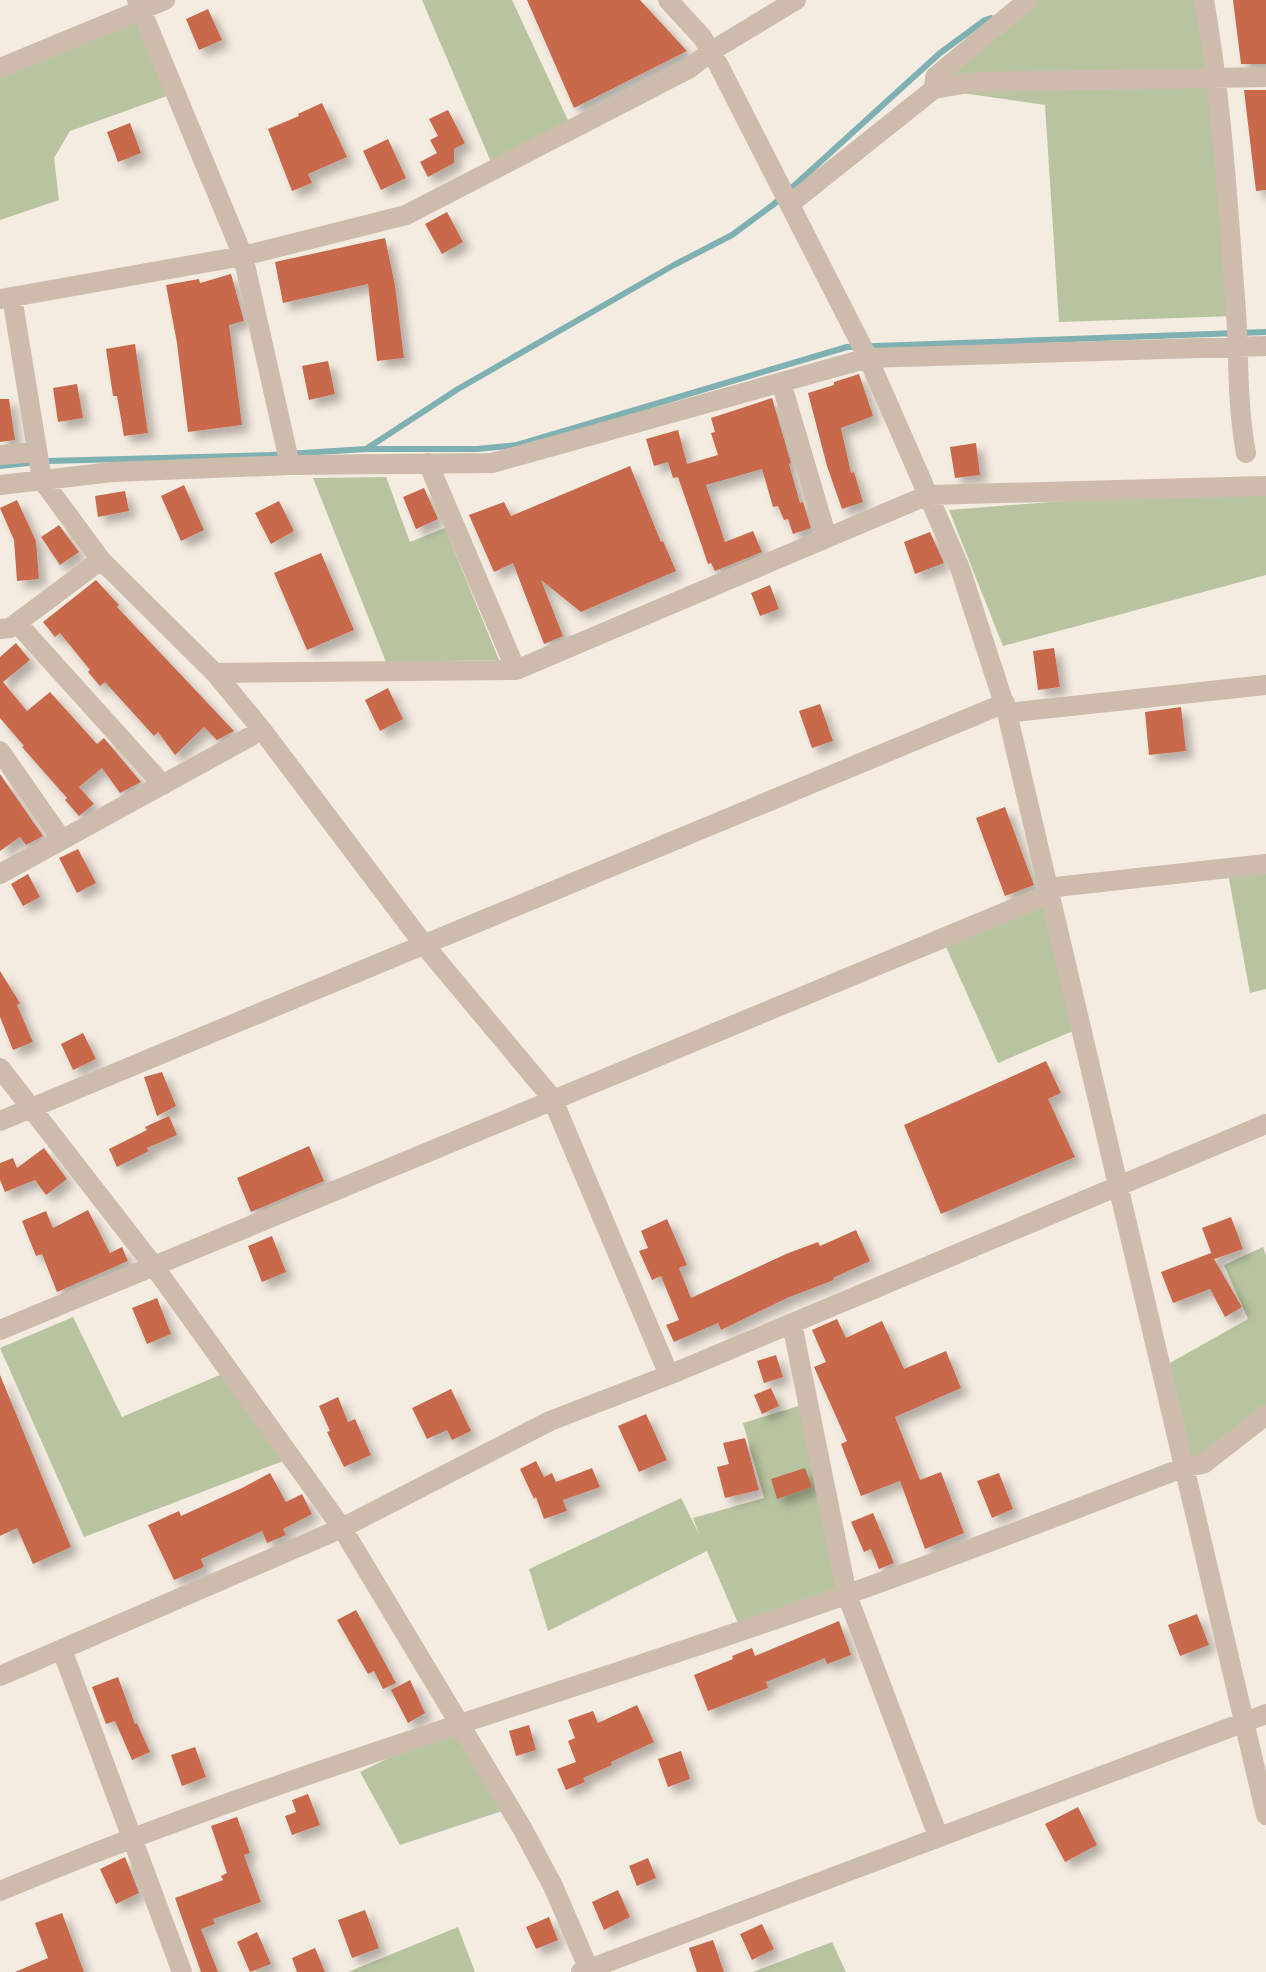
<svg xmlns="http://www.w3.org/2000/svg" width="1266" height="1972" viewBox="0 0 1266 1972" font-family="Raleway,sans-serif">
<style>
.green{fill:#b8c4a0}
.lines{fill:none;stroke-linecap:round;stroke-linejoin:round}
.stream{stroke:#7fb0b2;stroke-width:6}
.building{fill:#c8694b;filter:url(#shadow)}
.minor{stroke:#cdbbac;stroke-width:20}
</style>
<defs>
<filter id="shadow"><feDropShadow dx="7" dy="7" stdDeviation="4" flood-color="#0004"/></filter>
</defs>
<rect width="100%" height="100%" fill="#f4ebe1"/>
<path class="green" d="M422,0H512L572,129L494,169Z
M1036,0H1203L1236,316L1059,322L1045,105L934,89Z
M137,20L167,96L70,131L54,158L59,200L0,220V74Z
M386,477L410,542L445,528L499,660L386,662L313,478Z
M1266,485V575L1003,646L949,510Z
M1227,868L1266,869V989L1250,993Z
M1049,894L1080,1028L998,1063L942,938Z
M1263,1247L1266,1256V1415L1189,1466L1161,1368L1248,1319L1224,1265Z
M73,1317L122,1417L229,1371L291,1458L84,1537L0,1348Z
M808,1403L847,1595L741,1630L707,1551L548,1631L529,1569L681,1498L699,1534L693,1518L764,1498L743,1423Z
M458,1724L502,1811L400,1845L360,1772Z
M458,1927L475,1972H348Z
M832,1942L846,1972H753Z"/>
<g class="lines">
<path class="stream" d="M366,449L458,389L674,265L732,235L774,204L940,53L985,20L991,18
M0,466L47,461L271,455L366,449H477L517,445L847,347L1266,332"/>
</g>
<path class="building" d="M527,0H640L687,51L574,108Z
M1233,0H1266V64H1241Z
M208,9L222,40L199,50L186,19Z
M1244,90H1266V190L1256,191Z
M322,103L347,157L308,174L312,183L292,191L268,129L299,116L298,114Z
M448,110L465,143L454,149V163L428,177L420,162L437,153L430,140L438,136L429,119Z
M130,123L141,153L118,162L107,132Z
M388,139L406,178L381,190L363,151Z
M447,212L463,242L442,254L425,224Z
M385,238L395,285L404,358L377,361L368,284L283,303L275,262Z
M231,274L244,321L229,325L242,425L188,432L177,343L166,285L199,279L200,283Z
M135,344L148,433L124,436L117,396H113L106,349Z
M328,361L335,394L309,400L302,366Z
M859,374L873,416L841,428L851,473L854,472L863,502L842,509L827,466L808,393L834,385V382Z
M77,384L83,418L58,422L53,388Z
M772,398L791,463L789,464L800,503L803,502L811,528L793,534L788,519L784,520L778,506L773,507L762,469L706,485L725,542L753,531L762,552L715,571L711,563L708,564L678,477L673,478L668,462L654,466L646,439L678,430L687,464L718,455L711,433L715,432L711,418Z
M0,399H9L15,440L0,442Z
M976,443L980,475L955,478L950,447Z
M630,466L661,542L663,541L676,571L581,612L541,580L563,636L544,644L513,563L494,572L469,515L504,502L511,516Z
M184,485L204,530L181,541L161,496Z
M424,488L438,519L416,529L403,497Z
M125,491L129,511L98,517L95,496Z
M17,500L36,541L39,579L17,581L14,540L0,508Z
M279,501L294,531L271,544L255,513Z
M59,525L79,552L60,565L41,537Z
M930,532L944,563L915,574L904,542Z
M321,553L354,630L307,650L274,573Z
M96,580L119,605L117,607L234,731L217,740L204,727L175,755L158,732L154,736L105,682L100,686L88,672L90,670L60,633L55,637L43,622Z
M770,585L779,609L760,616L751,593Z
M16,643L30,660L3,682L27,711L50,692L97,744L104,738L141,782L120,793L102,768L79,787L94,804L79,816L65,800L67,798L22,747L24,746L0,718V657Z
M1054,648L1060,687L1038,690L1033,651Z
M388,688L403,719L380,731L365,700Z
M820,704L833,741L812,748L799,711Z
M1181,707L1186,751L1149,755L1145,712Z
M0,774L43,836L26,845L20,837L0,851Z
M1005,807L1034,885L1005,896L976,818Z
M78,849L96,883L77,893L59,858Z
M28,874L40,897L23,906L11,884Z
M0,971L20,1003L17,1005L33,1042L13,1050L0,1017Z
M83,1033L96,1059L73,1070L61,1044Z
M1046,1061L1061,1093L1048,1099L1075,1157L941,1214L904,1125Z
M162,1072L176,1106L157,1116L144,1077Z
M169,1116L177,1135L147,1148L149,1151L117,1167L109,1149L147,1130L145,1127Z
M309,1146L324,1181L251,1212L237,1178Z
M44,1148L67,1179L46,1195L35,1180L5,1192L0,1180V1163L13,1158L17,1168Z
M88,1210L110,1253L122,1247L128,1261L57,1292L42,1254L36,1256L22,1221L46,1211L53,1228Z
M1231,1217L1243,1249L1214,1259L1242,1307L1225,1317L1210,1289L1173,1303L1161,1272L1211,1253L1212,1255L1202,1228Z
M667,1219L687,1265L679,1268L691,1298L786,1254L818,1242L820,1246L856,1230L870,1261L833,1278L834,1280L787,1298L721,1330L718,1323L674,1342L666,1325L679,1320L661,1276L652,1280L639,1251L648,1248L641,1231Z
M272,1236L286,1272L262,1282L248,1246Z
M157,1298L171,1334L147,1344L132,1308Z
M837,1319L846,1338L882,1321L904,1369L946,1351L961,1388L895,1417L920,1480L941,1472L964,1533L925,1549L900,1481L861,1496L841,1444L847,1441L814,1367L826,1362L812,1330Z
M776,1355L783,1377L764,1383L757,1361Z
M0,1375L71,1547L33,1564L17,1528L0,1536Z
M771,1388L779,1406L762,1414L754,1395Z
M451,1389L471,1431L452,1440L447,1430L427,1439L412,1408Z
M338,1397L348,1422L355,1419L371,1455L344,1467L327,1432L330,1431L319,1406Z
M646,1414L667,1460L639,1472L618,1426Z
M745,1438L759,1490L725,1498L717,1467L729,1464L723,1443Z
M536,1461L544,1477L552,1473L556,1482L592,1468L600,1487L563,1500L567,1511L544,1519L536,1497L534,1499L520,1469Z
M805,1468L812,1487L777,1499L771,1479Z
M270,1473L286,1502L302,1494L312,1514L283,1529L286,1535L267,1543L262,1531L201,1559L204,1567L174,1580L148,1525L179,1511L181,1516L242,1488Z
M999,1473L1013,1509L992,1518L977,1481Z
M873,1513L894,1563L879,1569L871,1549L864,1552L851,1522Z
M356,1610L396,1683L383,1689L374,1671L368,1674L337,1620Z
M1197,1614L1209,1645L1180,1656L1168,1625Z
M839,1621L851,1655L827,1664L825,1658L766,1682L768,1688L708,1711L694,1675L733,1659L732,1656L752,1648L755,1656Z
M118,1677L135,1724L137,1723L150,1752L132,1760L115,1721L106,1724L92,1687Z
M410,1680L425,1713L408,1723L391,1690Z
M637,1705L654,1742L611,1762L612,1765L583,1778L585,1782L566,1790L557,1769L576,1762L568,1741L575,1738L568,1720L593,1711L598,1723Z
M529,1725L536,1750L516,1756L509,1731Z
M195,1747L206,1777L182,1786L171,1755Z
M681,1751L690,1779L668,1787L658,1759Z
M308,1794L320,1825L292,1835L285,1816L296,1812L292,1800Z
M1078,1807L1097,1845L1065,1862L1045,1824Z
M237,1817L250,1853L244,1855L261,1902L213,1919L215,1924L201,1929L218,1972H201L175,1898L223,1880L221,1876L227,1873L211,1826Z
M125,1857L139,1893L116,1904L100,1869Z
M648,1858L656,1878L637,1886L629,1866Z
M618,1890L630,1917L604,1930L592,1902Z
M365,1910L379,1948L352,1958L338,1920Z
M62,1913L84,1972H15L48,1958L35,1923Z
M549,1917L558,1940L536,1949L526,1927Z
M762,1924L774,1949L752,1960L740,1934Z
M257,1932L271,1964L250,1972L237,1942Z
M713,1940L724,1972H697L689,1948Z
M315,1948L325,1972H297L292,1958Z"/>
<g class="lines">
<path class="minor" d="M137,0L243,256L290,465
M668,0L702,37L718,64L868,358L960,568L1007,713L1266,1815
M1204,0C1222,103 1228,208 1236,312C1239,359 1237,406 1246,453
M0,68L165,0
M934,89L935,77L1028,0
M791,203L934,89L975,82L1266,77
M12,297L42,480L101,560L215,673L262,730L425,946L552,1098L669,1375
M1,299L243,256L406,215L690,68L710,52L796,0
M781,382L827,538
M0,455L37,452
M428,463L516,670
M0,485L112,472L290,465L492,463L868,358L1266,346
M17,623L163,785
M0,629L10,628L101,560
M215,673L516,670L928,495L1266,486
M1007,713L1266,685
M0,751L62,840
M0,874L262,730
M1047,888L1266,864
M0,1068L153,1265L342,1528L522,1828L553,1886L590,1972
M0,1121L1005,703
M792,1324L847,1595L938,1836
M0,1330L1049,894
M62,1650L182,1972
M0,1676L342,1528L550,1421L669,1375L1266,1124
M0,1891C276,1775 566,1694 848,1594C961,1554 1073,1510 1185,1467L1203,1464L1266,1415
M581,1972L1266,1714"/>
</g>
</svg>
